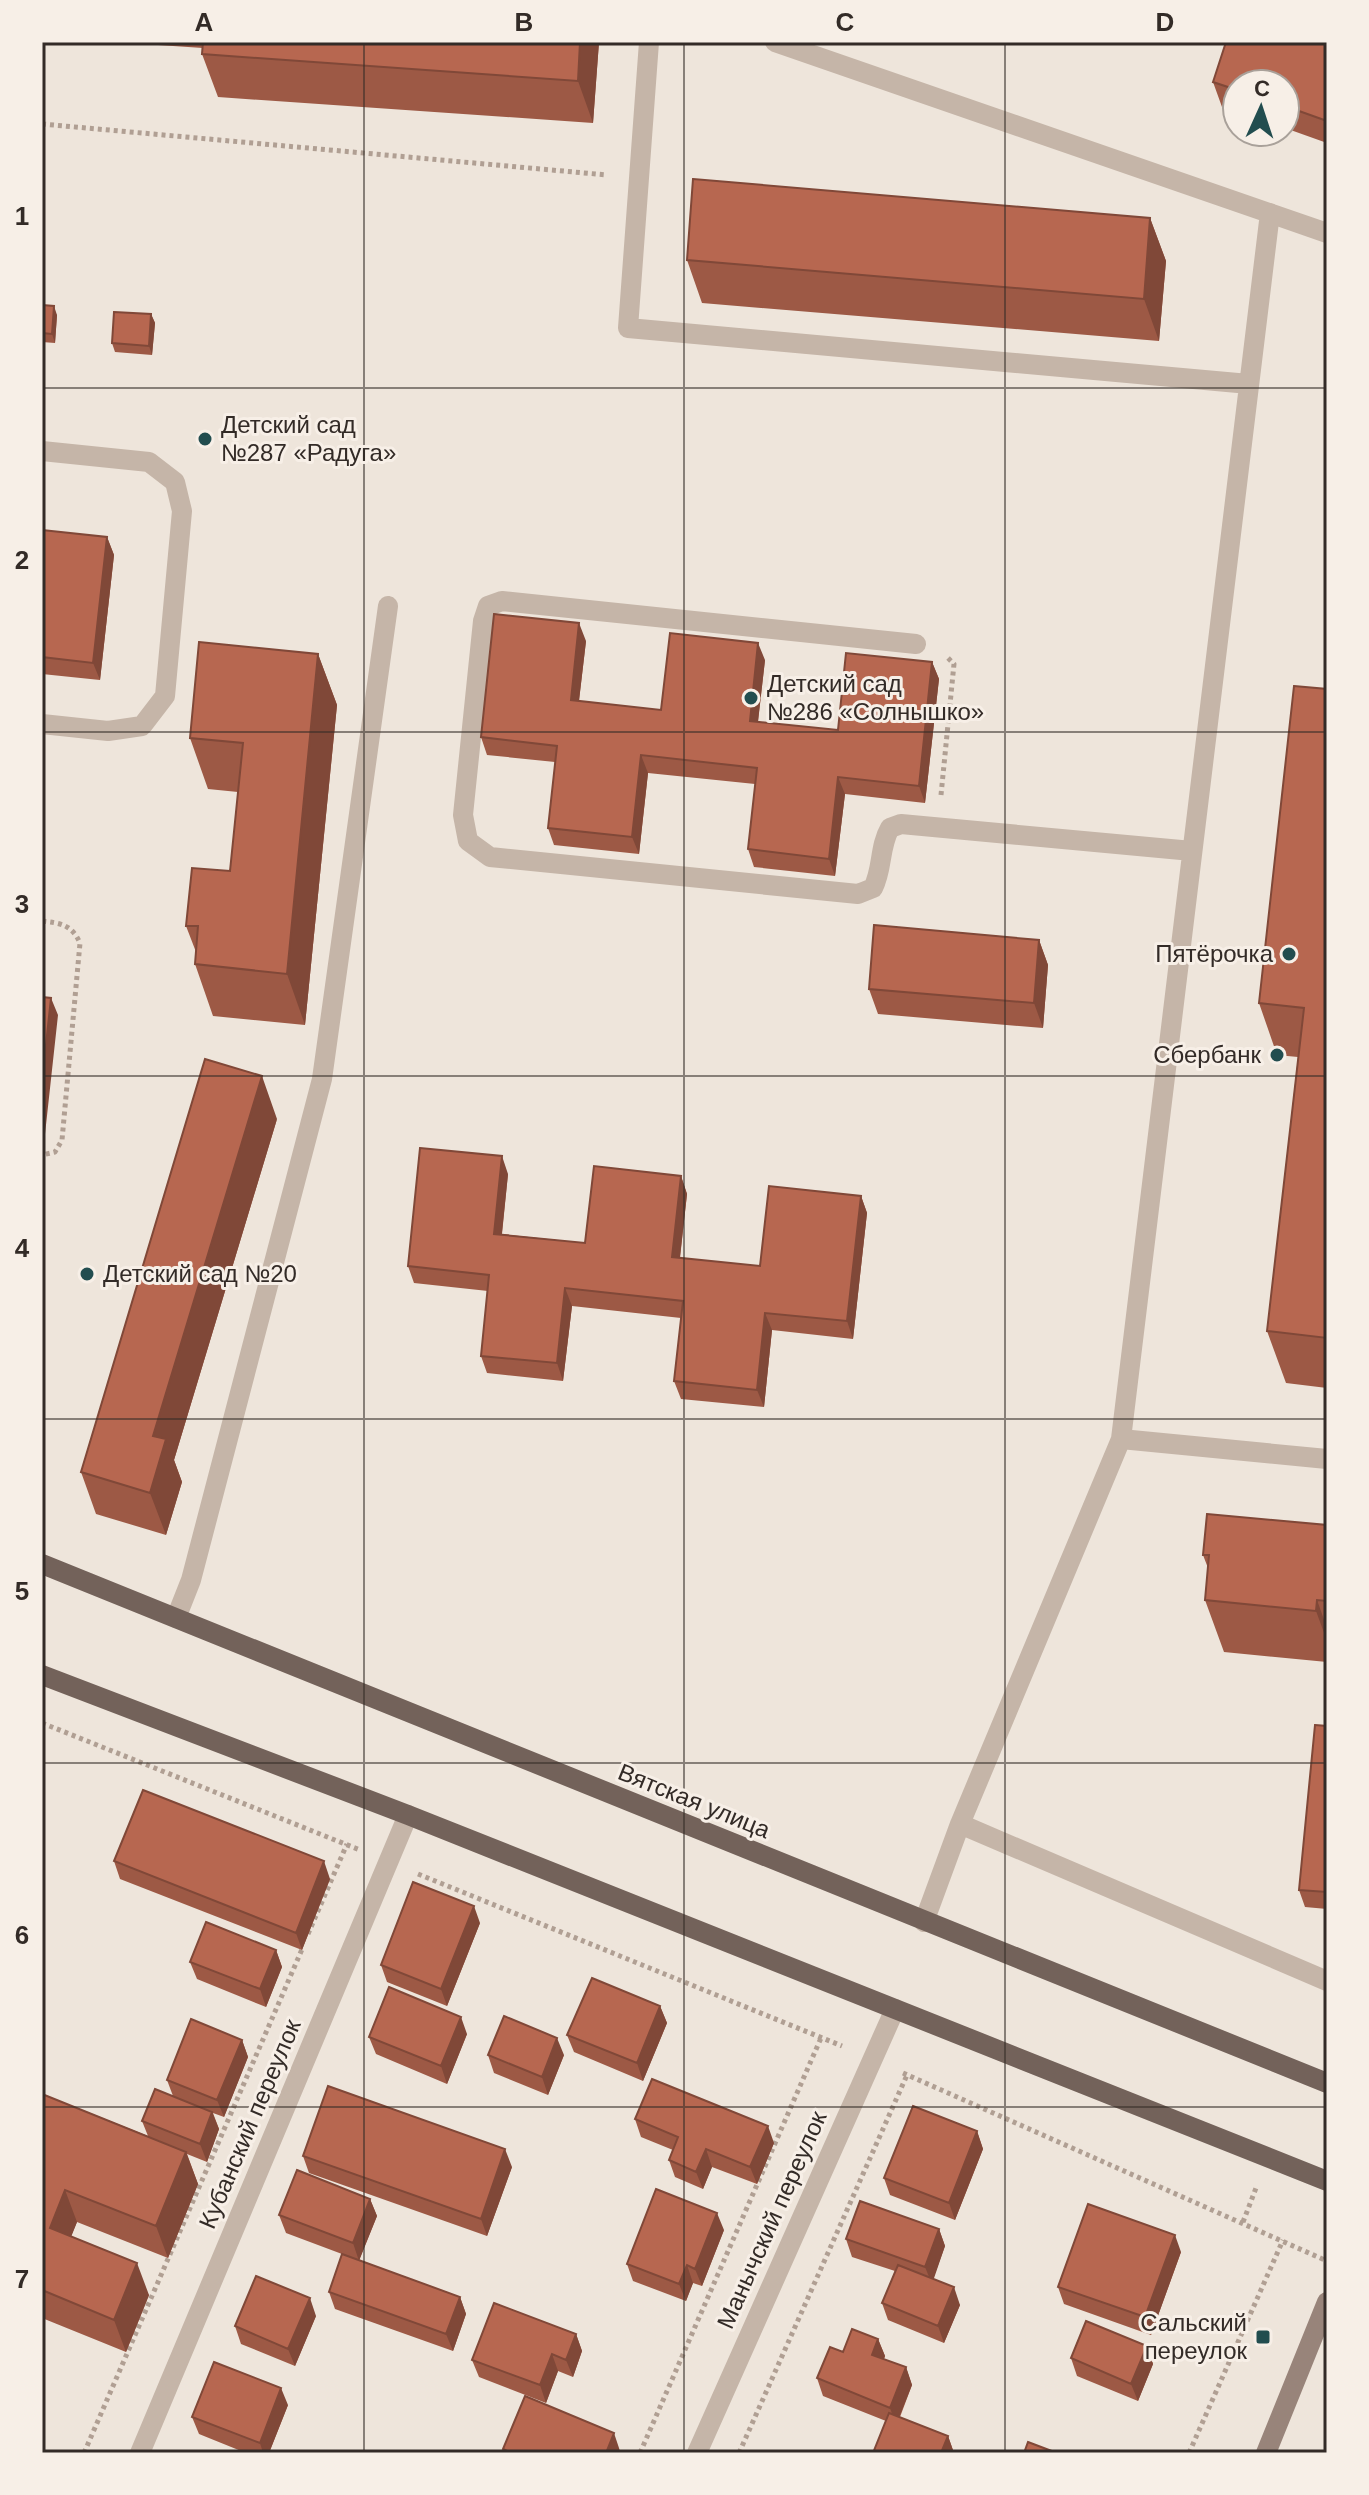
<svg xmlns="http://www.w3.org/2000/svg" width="1369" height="2495" viewBox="0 0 1369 2495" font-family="Helvetica,sans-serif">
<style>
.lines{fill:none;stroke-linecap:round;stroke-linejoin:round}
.path{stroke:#b09f93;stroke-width:5;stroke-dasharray:4 4;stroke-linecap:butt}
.lane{stroke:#c5b5a8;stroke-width:20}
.street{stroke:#c5b5a8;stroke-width:20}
.secondary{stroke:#98847a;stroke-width:20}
.primary{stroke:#73625a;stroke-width:20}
.wall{fill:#9d5945}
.shaded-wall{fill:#804838}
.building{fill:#b76750;stroke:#804838;stroke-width:2}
.grid{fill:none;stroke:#332b27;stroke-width:2;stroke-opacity:0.55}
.poi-dot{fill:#224d4f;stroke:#f7efe7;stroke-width:3}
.labels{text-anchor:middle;stroke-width:6;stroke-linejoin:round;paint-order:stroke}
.poi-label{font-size:24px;fill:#332b27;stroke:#f7efe7;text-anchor:start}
.street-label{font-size:24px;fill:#332b27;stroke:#f7efe7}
.neatline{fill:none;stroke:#332b27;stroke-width:3}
.grid-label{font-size:26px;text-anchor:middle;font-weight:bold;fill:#332b27}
</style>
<rect width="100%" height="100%" fill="#eee5db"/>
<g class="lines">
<path class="path" d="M42,124L607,175
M941,795L954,664L946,656
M42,921C61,923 72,925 80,943L62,1140L55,1152L42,1155
M42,1723L360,1850
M418,1874L842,2046
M308,1934L347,1844
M903,2073L1327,2261
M1243,2222L1256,2188
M84,2453L303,1947
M640,2453L821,2038
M739,2453L907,2075
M1189,2453L1283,2240"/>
<path class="lane" d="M649,42L628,328L1249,384
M775,42L1327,233
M42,451L149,462L175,482L182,511L165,696L142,726L108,731L42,724
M916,644L502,601L488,606L483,621L463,815L468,841L490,857L858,894L873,888C883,869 879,847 890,828L901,824L1192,851
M1121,1439L1327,1459
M176,1618L191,1580L322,1079L388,606
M960,1824L1327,1981
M924,1922L960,1824L1121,1439L1270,213"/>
<path class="street" d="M140,2453L408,1815
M697,2453L895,2009"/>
<path class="secondary" d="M1266,2453L1327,2302"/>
<path class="primary" d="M42,1564L1327,2083
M42,1675L408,1815L1327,2181"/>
</g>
<path class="wall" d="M113,42H599L593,123L218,97L202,54L203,48Z
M1327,42V143L1285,128V84H1237V112L1222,107L1213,82Z
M1150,218L1166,261L1159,341L702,303L687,260Z
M42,305L57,315L55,343L42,342Z
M151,314L155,323L152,355L115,352L112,343Z
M42,530L107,537L114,555L100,680L42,674Z
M586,641L579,701L661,710L765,660L758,722L838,730L932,662L939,679L925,803L845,794L835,876L754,867L748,849L755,784L648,773L639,854L554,845L548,828L555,762L487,755L481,737Z
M318,654L337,705L305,1025L213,1016L195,964L196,952L186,926L230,871L238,792L208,789L190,738Z
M1327,689V1388L1286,1383L1267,1331L1298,1057L1277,1055L1259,1003Z
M1039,940L1048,965L1043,1028L878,1014L869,989Z
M277,1119L174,1460L182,1482L166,1535L96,1514L81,1472Z
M508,1174L502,1234L585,1243L681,1176L687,1194L680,1258L760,1266L861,1196L867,1213L853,1339L772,1330L764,1407L681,1399L674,1381L681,1318L572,1306L563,1381L487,1373L481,1356L488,1291L414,1283L408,1266Z
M1327,1525V1662L1224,1652L1205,1600L1208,1568L1203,1555Z
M1327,1726V1909L1305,1907L1299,1890Z
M114,1861L330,1879L302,1950L120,1879Z
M480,1923L447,2006L387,1982L381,1965Z
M276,1950L282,1967L266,2007L197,1979L190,1962Z
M660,2006L667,2023L643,2081L574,2052L567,2035Z
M467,2034L447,2084L376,2054L369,2037Z
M242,2040L248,2057L224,2117L213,2113L219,2129L207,2162L187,2154L198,2184L168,2258L77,2222L71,2236L149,2295L126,2352L42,2318V2094L148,2136L142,2121L173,2096L167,2080Z
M488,2055H564L548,2095L494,2073Z
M635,2119L774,2143L757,2184L712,2167L703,2189L675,2177L669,2160L673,2150L641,2137Z
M977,2131L983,2149L955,2220L890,2195L884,2178Z
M303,2156L512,2167L487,2236L309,2173Z
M370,2199L377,2216L359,2260L460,2297L466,2314L453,2351L335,2309L329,2292L342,2254L286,2233L279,2215Z
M939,2229L945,2246L933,2279L960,2305L944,2343L888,2320L882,2303L895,2271L852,2257L846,2239Z
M724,2230L702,2286L693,2283L686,2301L633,2281L627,2264Z
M1181,2252L1151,2335L1064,2304L1058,2287Z
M316,2316L295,2366L241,2344L235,2326Z
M576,2334L582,2351L573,2377L558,2371L546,2403L479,2377L472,2360Z
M878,2339L885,2356L884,2359L906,2367L912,2385L900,2417L948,2436L954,2453H873L886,2421L823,2396L817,2378L843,2352Z
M1147,2346L1153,2364L1138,2401L1077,2376L1071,2358Z
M288,2405L269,2453H246L199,2434L192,2417Z"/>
<path class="shaded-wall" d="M580,42H599L593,123L578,81Z
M1150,218L1166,261L1159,341L1144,299Z
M54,306L57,315L55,343L52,334Z
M151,314L155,323L152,355L149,346Z
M107,537L114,555L100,680L93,663Z
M579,623L586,641L577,717L571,700Z
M758,643L765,660L756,738L750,721Z
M318,654L337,705L305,1025L287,974Z
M932,662L939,679L925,803L919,786Z
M641,755L648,773L639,854L632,837Z
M838,777L845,794L835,876L829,859Z
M1039,940L1048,965L1043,1028L1034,1003Z
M51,998L58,1015L45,1134L42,1126V1082Z
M262,1076L277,1119L174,1460L182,1482L166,1535L150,1493L153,1436Z
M502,1156L508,1174L500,1251L494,1234Z
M681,1176L687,1194L678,1274L672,1257Z
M861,1196L867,1213L853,1339L847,1321Z
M565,1288L572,1306L563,1381L557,1363Z
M765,1313L772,1330L764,1407L757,1390Z
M1317,1600L1327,1628V1641L1316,1611Z
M324,1861L330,1879L302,1950L296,1933Z
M474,1906L480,1923L447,2006L441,1989Z
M276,1950L282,1967L266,2007L260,1989Z
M660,2006L667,2023L643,2081L637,2063Z
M461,2017L467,2034L447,2084L441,2066Z
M557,2038L564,2055L548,2095L542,2077Z
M242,2040L248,2057L224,2117L217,2100Z
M212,2112L219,2129L207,2162L200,2144Z
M768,2126L774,2143L757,2184L750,2167Z
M977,2131L983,2149L955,2220L949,2203Z
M505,2149L512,2167L487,2236L481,2219Z
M706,2149L712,2167L703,2189L696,2172Z
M186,2152L198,2184L168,2258L156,2226Z
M65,2190L77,2222L62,2260L50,2228Z
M370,2199L377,2216L359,2261L353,2243Z
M717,2213L724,2230L702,2286L695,2269Z
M939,2229L945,2246L932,2284L925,2267Z
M1175,2235L1181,2252L1151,2335L1145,2317Z
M137,2263L149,2295L126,2352L114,2320Z
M687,2265L693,2283L686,2301L679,2284Z
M954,2287L960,2305L944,2343L938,2326Z
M460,2297L466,2314L453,2351L446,2334Z
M310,2298L316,2316L295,2366L288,2349Z
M576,2334L582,2351L573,2377L566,2360Z
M878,2339L885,2356L879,2372L872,2355Z
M1147,2346L1153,2364L1138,2401L1131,2384Z
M552,2354L558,2371L546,2403L540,2385Z
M906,2367L912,2385L896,2425L890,2408Z
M281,2388L288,2405L269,2453H263L260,2443Z
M614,2433L620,2451V2453H606Z
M948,2436L954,2453H941Z"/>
<path class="building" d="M203,42H580L578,81L202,54Z
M1226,42H1327V121L1285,106V84H1237V90L1213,82Z
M693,179L1150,218L1144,299L687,260Z
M42,305L54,306L52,334L42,333Z
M114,312L151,314L149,346L112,343Z
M42,530L107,537L93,663L42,657Z
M494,614L579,623L571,700L661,710L670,633L758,643L750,721L838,730L846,653L932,662L919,786L838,777L829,859L748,849L757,768L641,755L632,837L548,828L557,746L481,737Z
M199,642L318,654L287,974L195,964L198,926H186L192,868L230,871L243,743L190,738Z
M1294,686L1327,689V1338L1267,1331L1304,1008L1259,1003Z
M874,925L1039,940L1034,1003L869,989Z
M42,997L51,998L42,1082Z
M205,1059L262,1076L153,1436L166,1439L150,1493L81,1472Z
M420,1148L502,1156L494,1234L585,1243L594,1166L681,1176L672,1257L760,1266L769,1186L861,1196L847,1321L765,1313L757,1390L674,1381L683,1301L565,1288L557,1363L481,1356L489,1275L408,1266Z
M1207,1514L1327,1525V1601L1317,1600L1316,1611L1205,1600L1209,1555H1203Z
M1315,1725L1327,1726V1892L1299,1890Z
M143,1790L324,1861L296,1933L114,1861Z
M413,1882L474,1906L441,1989L381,1965Z
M206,1922L276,1950L260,1989L190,1962Z
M592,1978L660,2006L637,2063L567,2035Z
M389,1987L461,2017L441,2066L369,2037Z
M504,2016L557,2038L542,2077L488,2055Z
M191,2019L242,2040L217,2100L167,2080Z
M652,2079L768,2126L750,2167L706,2149L696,2172L669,2160L678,2137L635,2119Z
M328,2086L505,2149L481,2219L303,2156Z
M155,2089L212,2112L200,2144L142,2121Z
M42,2094L186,2152L156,2226L65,2190L50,2228L137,2263L114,2320L42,2290Z
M913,2106L977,2131L949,2203L884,2178Z
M297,2170L370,2199L353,2243L279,2215Z
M656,2189L717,2213L695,2269L687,2265L679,2284L627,2264Z
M860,2201L939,2229L925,2267L846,2239Z
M1088,2204L1175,2235L1145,2317L1058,2287Z
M342,2254L460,2297L446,2334L329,2292Z
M898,2265L954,2287L938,2326L882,2303Z
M256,2276L310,2298L288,2349L235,2326Z
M494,2303L576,2334L566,2360L552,2354L540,2385L472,2360Z
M1086,2321L1147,2346L1131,2384L1071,2358Z
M852,2329L878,2339L872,2355L906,2367L890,2408L817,2378L830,2347L843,2352Z
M214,2362L281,2388L260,2443L192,2417Z
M525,2396L614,2433L606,2453H512L503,2449Z
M889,2413L948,2436L941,2453H873Z
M1028,2442L1057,2453H1024Z"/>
<path class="grid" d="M364,42V2453M684,42V2453M1005,42V2453M42,388H1327M42,732H1327M42,1076H1327M42,1419H1327M42,1763H1327M42,2107H1327"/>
<g class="poi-dot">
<circle cx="205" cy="439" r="8"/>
<circle cx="751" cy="698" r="8"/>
<circle cx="1289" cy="954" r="8"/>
<circle cx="1277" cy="1055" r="8"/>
<circle cx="87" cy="1274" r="8"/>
<rect x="1255" y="2329" width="16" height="16" rx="4"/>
</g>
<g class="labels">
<g class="poi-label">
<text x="221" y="433">Детский сад<tspan x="221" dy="28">№287 «Радуга»</tspan></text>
<text x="767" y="692">Детский сад<tspan x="767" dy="28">№286 «Солнышко»</tspan></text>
<text x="1273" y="962" text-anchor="end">Пятёрочка</text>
<text x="1261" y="1063" text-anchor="end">Сбербанк</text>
<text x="103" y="1282">Детский сад №20</text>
<text x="1247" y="2331" text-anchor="end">Сальский<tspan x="1247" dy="28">переулок</tspan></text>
</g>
<g class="street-label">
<text transform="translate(694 1801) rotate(22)" y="8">Вятская улица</text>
<text transform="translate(250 2124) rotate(-67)" y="8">Кубанский переулок</text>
<text transform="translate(772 2220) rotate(-66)" y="8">Манычский переулок</text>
</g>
</g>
<rect width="1369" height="2495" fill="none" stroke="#f7efe7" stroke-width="88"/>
<g transform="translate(1261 108) rotate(3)"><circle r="38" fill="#f7efe7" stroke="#a9a19a" stroke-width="2"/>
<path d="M0-6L14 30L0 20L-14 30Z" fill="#224d4f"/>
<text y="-12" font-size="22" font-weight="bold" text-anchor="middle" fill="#332b27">С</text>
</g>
<rect x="44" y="44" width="1281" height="2407" class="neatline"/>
<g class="grid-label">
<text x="204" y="31">A</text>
<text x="524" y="31">B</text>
<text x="845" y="31">C</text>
<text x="1165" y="31">D</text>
<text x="22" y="225">1</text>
<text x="22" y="569">2</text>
<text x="22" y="913">3</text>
<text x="22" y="1257">4</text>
<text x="22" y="1600">5</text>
<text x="22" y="1944">6</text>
<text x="22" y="2288">7</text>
</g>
</svg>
